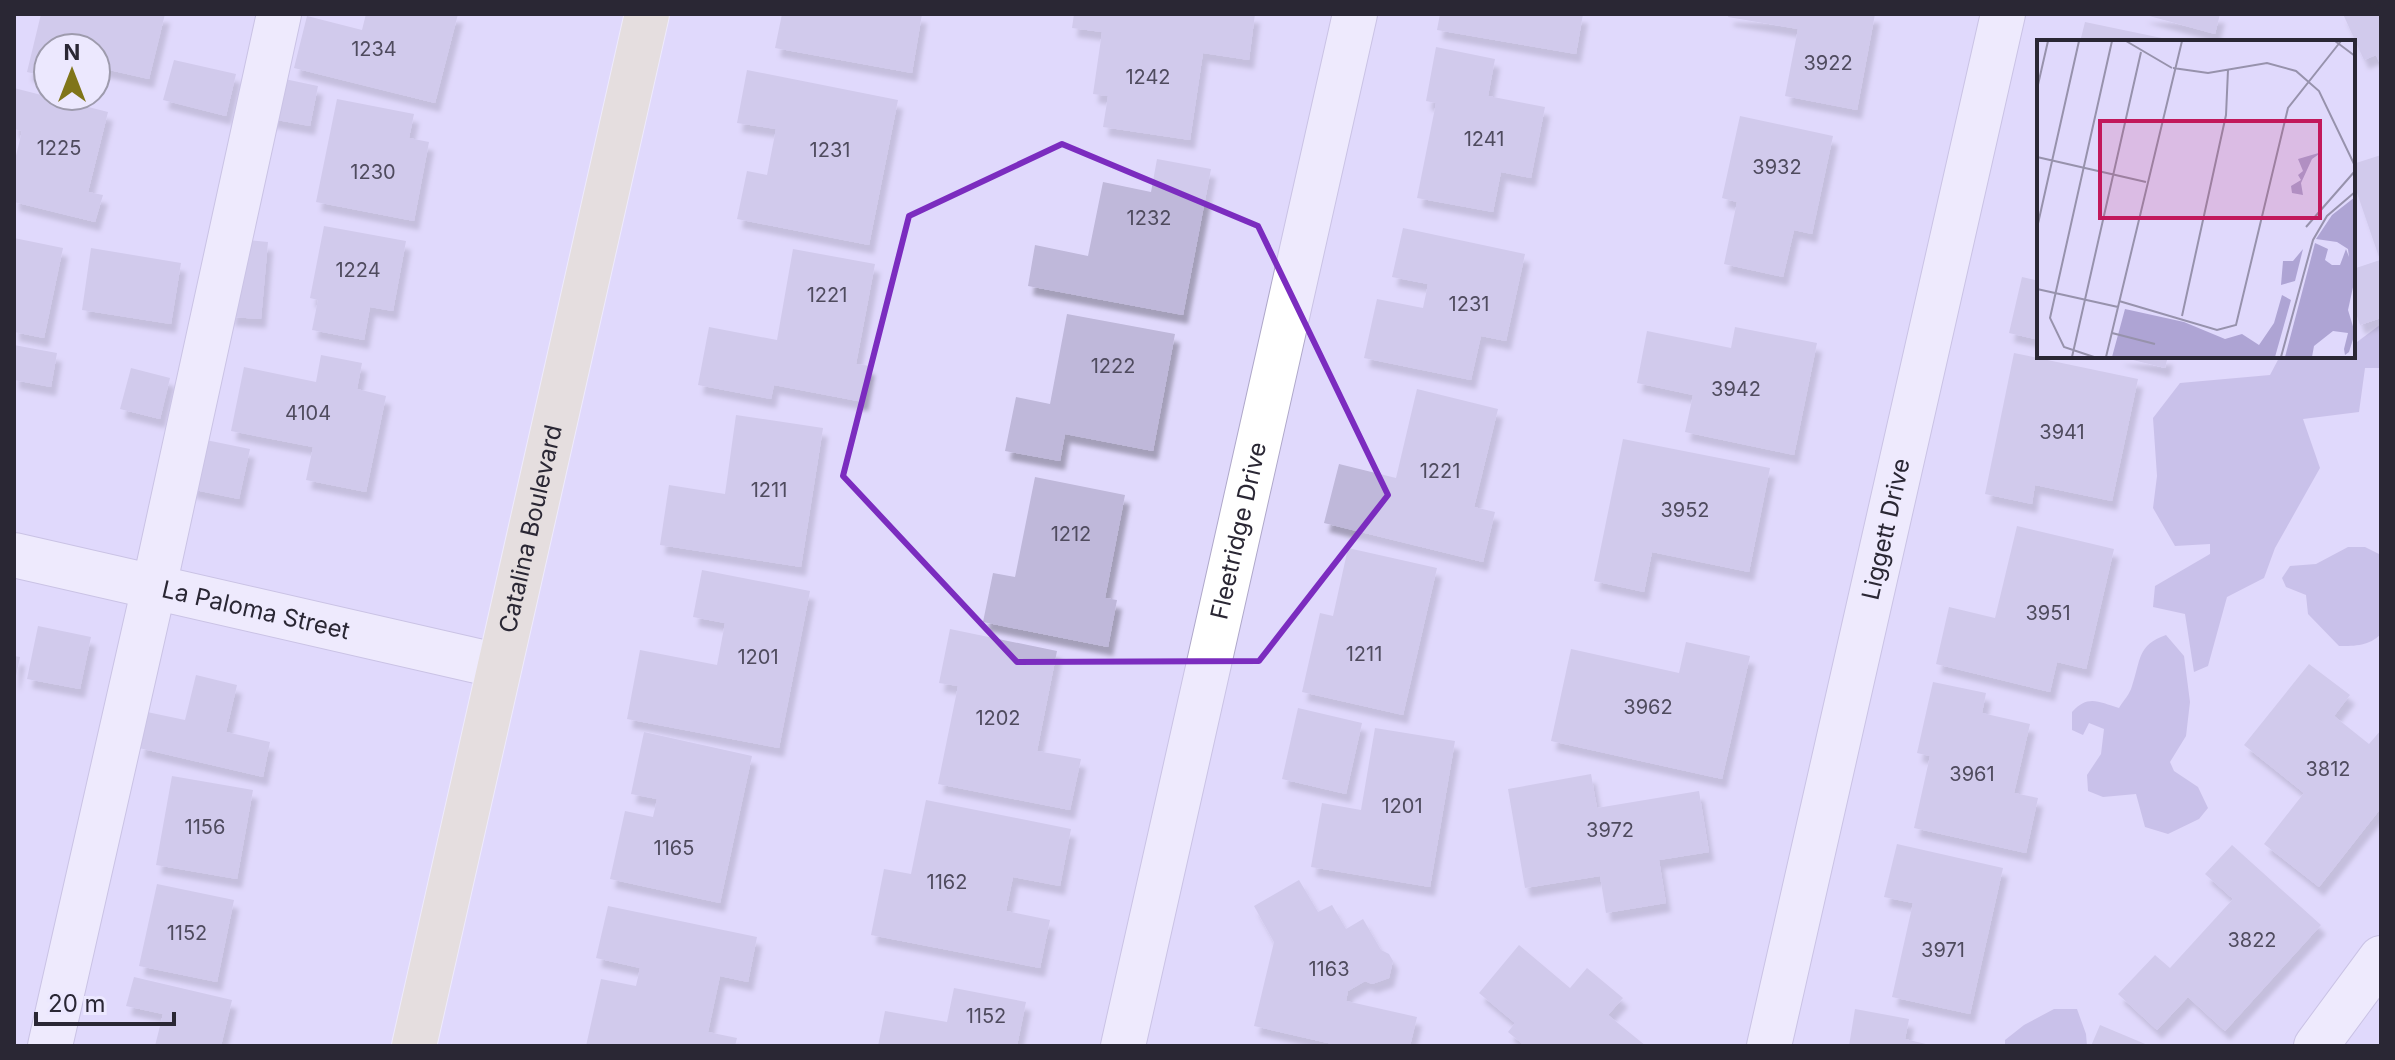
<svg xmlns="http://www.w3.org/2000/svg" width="2395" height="1060" viewBox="0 0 2395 1060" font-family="Inter,sans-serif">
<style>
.green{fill:#aea4d4}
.building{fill:#bfb8da;filter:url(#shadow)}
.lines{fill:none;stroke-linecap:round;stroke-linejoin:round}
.minor-casing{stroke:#afa8ca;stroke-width:46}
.major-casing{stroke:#fff;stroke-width:46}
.minor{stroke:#fff;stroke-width:44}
.major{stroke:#ebe5bc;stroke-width:44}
.marked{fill:none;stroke:#7b2cbf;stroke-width:6;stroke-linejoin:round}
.labels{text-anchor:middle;stroke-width:6;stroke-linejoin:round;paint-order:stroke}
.number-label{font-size:20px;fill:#4f4b5e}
.street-label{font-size:24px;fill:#2a2734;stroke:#ece8fe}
.inset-road{fill:none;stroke:#9792ac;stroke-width:2}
.view{fill:#c2185b;fill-opacity:0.15;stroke:#c2185b;stroke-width:4}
.inset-edge{fill:none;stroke:#2a2734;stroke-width:4}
</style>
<defs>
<filter id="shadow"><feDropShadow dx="5" dy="9" stdDeviation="2" flood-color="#0004"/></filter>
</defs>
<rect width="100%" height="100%" fill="#e0d9fc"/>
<path class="green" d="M2381,324V368H2365L2359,412L2303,419L2320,468L2275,548L2264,578L2227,597L2208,666L2194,672L2185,614L2153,607L2155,586L2210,554V544L2175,546L2153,508L2157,476L2153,418L2180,383L2270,375L2280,356H2353V345Z
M2348,547H2365L2381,555V634C2369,646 2356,646 2339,646L2308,614L2306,595L2286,587L2282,578L2290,566L2316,564Z
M2166,635L2184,656L2190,702L2186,736L2170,762L2174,771L2198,787L2208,808L2199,819L2168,834L2145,827L2136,794L2103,797L2088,791L2087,775L2101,754L2104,729L2089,723L2083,735L2072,730V712C2088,694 2099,702 2119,708C2123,701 2130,694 2132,686C2141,660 2137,645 2166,635Z
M2054,1009H2077L2086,1034L2087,1046H2005V1040L2024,1025Z"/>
<path class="building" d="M41,14H165L149,79L96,67V48H48V77L27,72Z
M366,14H458L435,103L294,68L307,16L362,30Z
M782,14H922L912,73L775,48Z
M1074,14H1255L1249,60L1203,53L1190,140L1103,127L1108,96L1093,94L1102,32L1072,28Z
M1440,14H1583L1576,54L1437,30Z
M1729,14H1875L1857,110L1785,96L1798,29L1728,17Z
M2142,14H2220L2215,34Z
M2343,14H2381V66L2376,55L2364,60Z
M2085,22L2176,41V42H2080Z
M1436,47L1495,59L1488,96L1545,107L1531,178L1501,172L1493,212L1417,198L1436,103L1426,101Z
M174,60L236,74L226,116L163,100Z
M747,70L898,100L869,245L737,219L747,171L767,175L776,129L737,123Z
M275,77L318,86L310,126L266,118Z
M14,88L108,112L88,192L103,195L95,222L14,202V164L22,131L14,129Z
M337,99L414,114L409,138L429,142L414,221L316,202Z
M1740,116L1833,136L1812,234L1794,230L1783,277L1724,264L1737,202L1722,198Z
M2381,155V318L2360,325L2353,304V269L2380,260L2353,181V164Z
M1157,159L1211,169L1183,315L1028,286L1035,245L1088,256L1103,182L1151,192Z
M324,226L406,241L393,311L370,307L364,340L312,330L318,300L310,298Z
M1403,228L1525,254L1506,341L1481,336L1471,380L1364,358L1377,299L1423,308L1428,284L1392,277Z
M14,238L63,248L44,338L14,332Z
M237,239L268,242L261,319L230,317Z
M91,248L181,263L171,324L82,310Z
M793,249L875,264L856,364L870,366L863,402L774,385L771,399L698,385L709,327L777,340Z
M2022,277L2039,281V340L2009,333Z
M1067,314L1175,334L1153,451L1065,434L1060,461L1005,451L1016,397L1050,404Z
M1735,327L1817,343L1794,455L1685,432L1693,395L1637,383L1647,331L1731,348Z
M14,345L57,353L51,387L14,380Z
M2014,353L2138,379L2112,501L2035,485L2032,504L1985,494Z
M321,355L362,363L357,389L386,396L366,492L306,480L313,447L231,431L244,367L316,382Z
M2117,356H2168L2165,368Z
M131,368L170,378L160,419L120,409Z
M1417,389L1498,409L1474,507L1495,512L1483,562L1324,523L1339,464L1396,478Z
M736,415L823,428L801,567L660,545L669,485L725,494Z
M201,439L250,449L239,499L190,489Z
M1623,439L1770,468L1749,572L1652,552L1644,592L1594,581Z
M1035,477L1125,495L1105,598L1117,600L1108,647L983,622L993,573L1015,577Z
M2017,526L2114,549L2086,669L2057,662L2050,692L1936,664L1949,607L1995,618Z
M1348,548L1437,568L1403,715L1302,692L1320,613L1333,616Z
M702,570L810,591L779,748L627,719L640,650L717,665L725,623L693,617Z
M38,626L91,637L80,689L27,679Z
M950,629L1057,651L1037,751L1081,759L1070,810L938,784L958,686L939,683Z
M1686,642L1750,656L1722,779L1551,741L1571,649L1679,673Z
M14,656L20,657L15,681H14Z
M2309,664L2350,695L2334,716L2369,744L2381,730V808L2319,887L2264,844L2304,793L2244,745Z
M196,675L237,685L226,732L270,742L263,777L139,748L147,712L185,720Z
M1933,682L1986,693L1982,713L2030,724L2014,793L2038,798L2026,853L1914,828L1930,756L1917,753Z
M1298,708L1362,723L1346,794L1282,779Z
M1375,728L1455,741L1430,887L1311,867L1322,803L1361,810Z
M644,732L752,756L720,903L610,879L625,811L653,817L657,799L631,794Z
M1591,774L1597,808L1699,791L1709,852L1659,860L1666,903L1606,913L1600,876L1525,888L1508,789Z
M172,776L253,790L237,879L156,865Z
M926,800L1071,829L1060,886L1013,877L1006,911L1050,920L1040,968L871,935L884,869L911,874Z
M1897,844L2003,868L1970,1014L1892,997L1913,903L1884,897Z
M2232,845L2321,925L2225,1031L2188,997L2157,1030L2118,994L2155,955L2170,968L2233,899L2205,874Z
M1299,880L1318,912L1332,905L1346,929L1363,919L1381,950L1389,954L1393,961L1389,978L1372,984L1365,981L1348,991L1346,1001L1417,1017L1410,1046H1341L1254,1026L1274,942L1254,906Z
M157,884L234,900L217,982L139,966Z
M608,906L757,937L748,982L720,976L708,1032L737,1038L735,1046H586L601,979L636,986L640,968L596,958Z
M1519,945L1570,988L1587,968L1623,998L1608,1015L1646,1046H1525L1508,1032L1515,1023L1479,993Z
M134,977L232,1000L221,1046H155L163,1014L126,1006Z
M954,988L1026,1002L1017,1046H878L885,1011L947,1022Z
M1855,1009L1909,1019L1905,1039L1934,1046H1849Z
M2100,1025L2150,1046H2091Z"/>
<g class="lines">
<defs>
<g id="minor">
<path id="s1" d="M14,555L499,666"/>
<path d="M50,1046L154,587L279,14"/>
<path id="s2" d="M1123,1046L1355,14"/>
<path id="s3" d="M1769,1046L2003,14"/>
<path d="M2316,1046L2381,958"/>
</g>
<g id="major">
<path id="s4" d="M414,1046L647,14"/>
</g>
</defs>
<use href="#minor" class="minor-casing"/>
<use href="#major" class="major-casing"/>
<use href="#minor" class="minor"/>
<use href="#major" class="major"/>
</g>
<path d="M0 0H2395V1060H0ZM1062,144L1258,226L1388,495L1259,661L1017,662L843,476L909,216Z" fill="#e0d9fc" fill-opacity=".55" fill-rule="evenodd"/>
<path class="marked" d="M1062,144L1258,226L1388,495L1259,661L1017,662L843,476L909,216Z"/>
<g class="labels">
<g class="number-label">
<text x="374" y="56">1234</text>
<text x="1828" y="70">3922</text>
<text x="1148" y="84">1242</text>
<text x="1484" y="146">1241</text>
<text x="59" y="155">1225</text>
<text x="830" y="157">1231</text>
<text x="1777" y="174">3932</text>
<text x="373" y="179">1230</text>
<text x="1149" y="225">1232</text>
<text x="358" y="277">1224</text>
<text x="827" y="302">1221</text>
<text x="1469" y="311">1231</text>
<text x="1113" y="373">1222</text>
<text x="1736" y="396">3942</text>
<text x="308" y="420">4104</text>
<text x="2062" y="439">3941</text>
<text x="1440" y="478">1221</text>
<text x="769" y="497">1211</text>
<text x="1685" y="517">3952</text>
<text x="1071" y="541">1212</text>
<text x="2048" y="620">3951</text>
<text x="1364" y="661">1211</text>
<text x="758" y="664">1201</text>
<text x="1648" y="714">3962</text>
<text x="998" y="725">1202</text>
<text x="2328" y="776">3812</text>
<text x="1972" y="781">3961</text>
<text x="1402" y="813">1201</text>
<text x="205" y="834">1156</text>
<text x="1610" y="837">3972</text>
<text x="674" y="855">1165</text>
<text x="947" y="889">1162</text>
<text x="187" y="940">1152</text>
<text x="2252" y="947">3822</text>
<text x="1943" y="957">3971</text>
<text x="1329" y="976">1163</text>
<text x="986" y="1023">1152</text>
</g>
<g class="street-label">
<text dy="8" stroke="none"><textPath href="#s4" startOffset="530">Catalina Boulevard</textPath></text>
<text dy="8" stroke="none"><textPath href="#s2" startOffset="528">Fleetridge Drive</textPath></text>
<text dy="8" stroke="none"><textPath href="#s3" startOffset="530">Liggett Drive</textPath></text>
<text dy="8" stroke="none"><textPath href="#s1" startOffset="248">La Paloma Street</textPath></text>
</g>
</g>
<g transform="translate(2037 40)">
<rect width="318" height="318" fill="#e0d9fc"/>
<path d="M285,112L275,119L264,143L266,155L255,153L254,146L264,140L261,135L266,131L261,119ZM318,157V238L311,270L318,293L312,312L308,315L307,309L311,293L296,291L277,306L275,317H248L278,203L291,209L288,220L295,225H303L309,209L312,217L311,209L300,202L279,199L295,175ZM266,209L258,241L244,245L246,221H256ZM245,255L254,260L238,317H75L88,269L147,282L188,299L205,294L222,305L237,283Z" fill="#aea4d4"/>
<path class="inset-road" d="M89,1L135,28M298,1L318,16M136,28L171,33L230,23L259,31L282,51L318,126M0,49L11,1M0,117L109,142M269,187L318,131M0,188L42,1M0,249L81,267M82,261L180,290L199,285L251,68L304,1M145,276L189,75L191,30M75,293L118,304M35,317L104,12M57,317L27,307L13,278L75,1M69,317L145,1M244,317L276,200L290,176L318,152"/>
<path class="view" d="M63,81H283V178H63Z"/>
<rect width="318" height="318" class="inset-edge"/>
</g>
<rect width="2395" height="1060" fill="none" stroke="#2a2734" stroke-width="32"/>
<g transform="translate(72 72)"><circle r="38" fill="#ece8fe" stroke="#9e9bad" stroke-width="2"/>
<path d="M0-6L14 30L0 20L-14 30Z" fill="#807519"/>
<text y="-12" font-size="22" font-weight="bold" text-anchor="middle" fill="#2a2734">N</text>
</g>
<path d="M36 1012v12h138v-12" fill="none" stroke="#2a2734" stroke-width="4"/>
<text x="48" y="1012" font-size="24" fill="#2a2734" stroke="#ece8fe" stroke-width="6" paint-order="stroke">20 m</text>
</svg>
